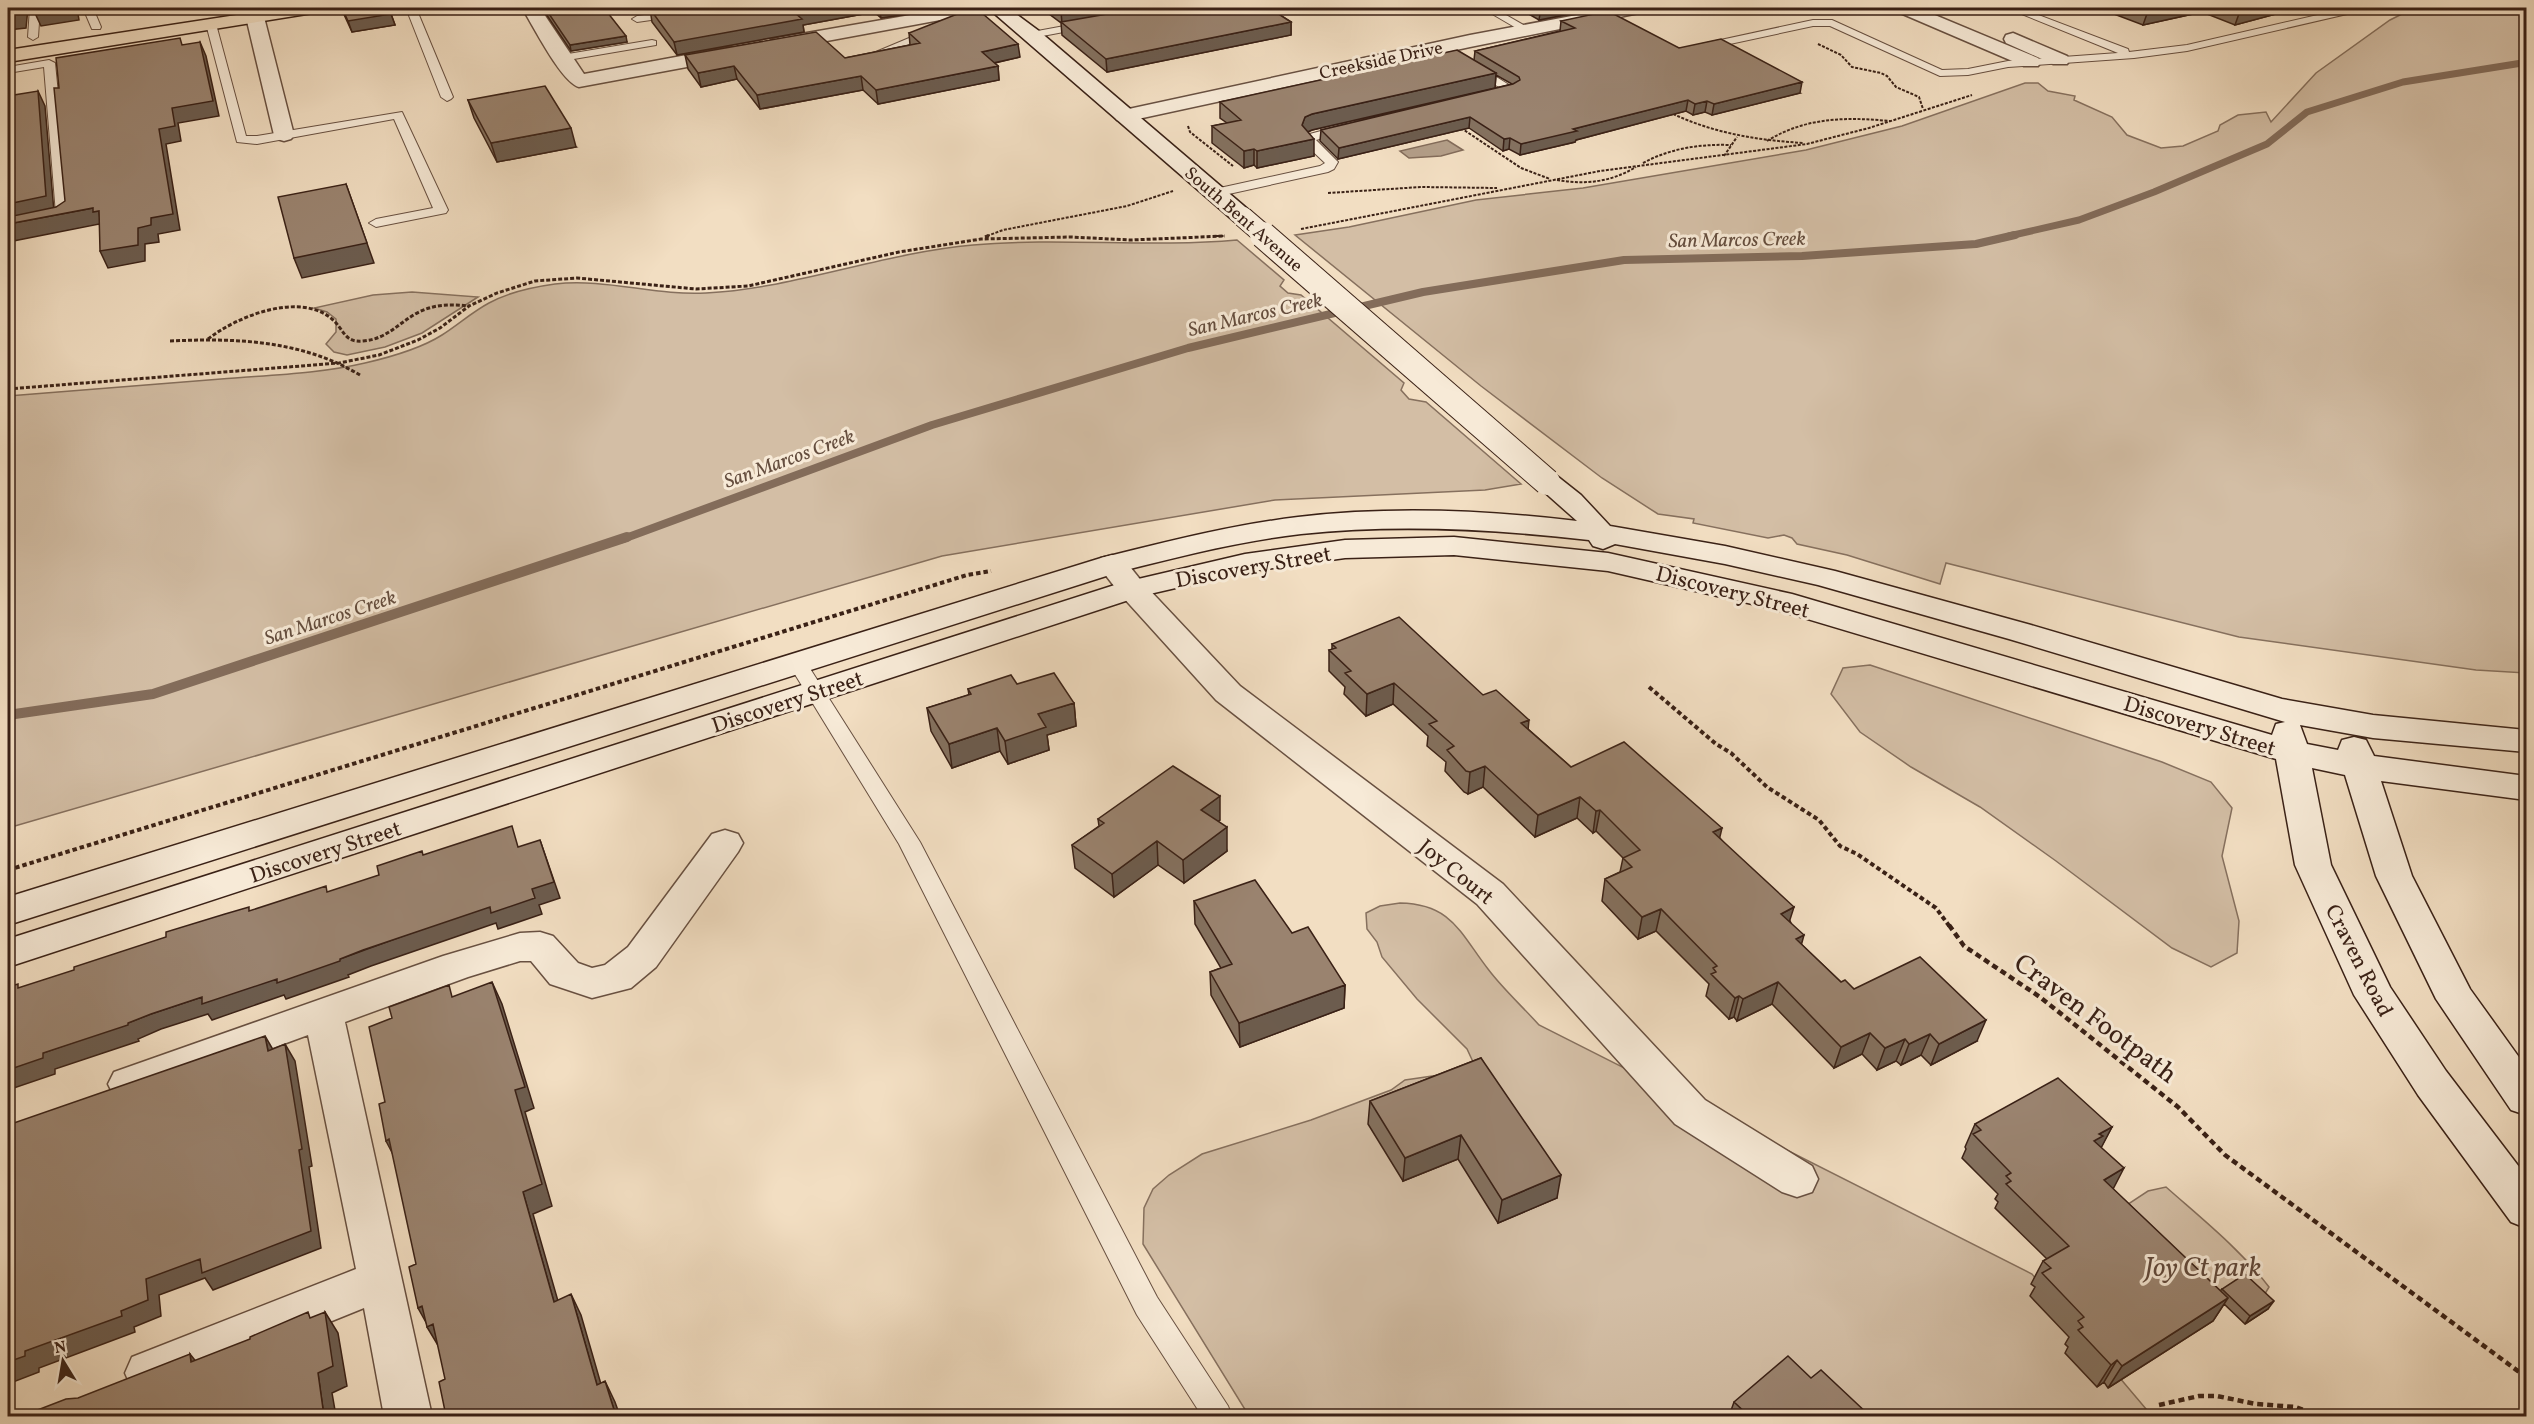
<svg xmlns="http://www.w3.org/2000/svg" width="2534" height="1424" viewBox="0 0 2534 1424" font-family="Vollkorn,serif">
<style>
.green{fill:#d3bea5;stroke:#86705e;stroke-width:1.5}
.water{fill:#b39e88;stroke:#836c5a;stroke-width:1.5}
.lines{fill:none;stroke-linecap:round;stroke-linejoin:round}
.stream-far2{stroke:#836c5a;stroke-width:7}
.stream-far1{stroke:#836c5a;stroke-width:8}
.stream{stroke:#836c5a;stroke-width:10}
.lane-casing{stroke:#685041;stroke-width:2}
.street-casing{stroke:#685041;stroke-width:3}
.secondary-casing{stroke:#3a2116;stroke-width:3}
.primary-casing{stroke:#3a2116;stroke-width:3}
.path-far3{stroke:#3a2116;stroke-width:2;stroke-dasharray:3 1.5;stroke-linecap:butt}
.path-far2{stroke:#3a2116;stroke-width:3;stroke-dasharray:4 2;stroke-linecap:butt}
.path-far1{stroke:#3a2116;stroke-width:4;stroke-dasharray:4.5 3;stroke-linecap:butt}
.path{stroke:#3a2116;stroke-width:4.5;stroke-dasharray:6 4;stroke-linecap:butt}
.lane{fill:#f7ead7;fill-rule:evenodd}
.street{fill:#f7ead7;fill-rule:evenodd}
.secondary{fill:#f7ead7;fill-rule:evenodd}
.primary{fill:#f2dec2;fill-rule:evenodd}
.secondary-bridge-far1-casing{stroke:#3a2116;stroke-width:22;stroke-linecap:butt}
.secondary-bridge-casing{stroke:#3a2116;stroke-width:28;stroke-linecap:butt}
.secondary-bridge-far1{stroke:#f7ead7;stroke-width:20}
.secondary-bridge{stroke:#f7ead7;stroke-width:26}
.wall{fill:#84715f;stroke:#3a2116;stroke-width:1.5}
.shaded-wall{fill:#6c5c4e;stroke:#3a2116;stroke-width:1.5}
.building{fill:#9a836f;stroke:#3a2116;stroke-width:1.5}
.labels{text-anchor:middle;stroke-width:6;stroke-linejoin:round;paint-order:stroke}
.far-street-label{font-size:18px;fill:#3a2116;stroke:#f7ead7}
.far-water-label{font-size:20px;font-style:italic;fill:#644d3e;stroke:#f7ead7}
.street-label{font-size:22px;fill:#3a2116;stroke:#f7ead7}
.near-street-label{font-size:27px;fill:#3a2116;stroke:#f7ead7}
.near-park-label{font-size:27px;font-style:italic;fill:#60483a;stroke:#f7ead7}
</style>
<rect width="100%" height="100%" fill="#f2dec2"/>
<filter id="stains"><feTurbulence type="fractalNoise" baseFrequency=".00333" numOctaves="4"/><feColorMatrix values="0 0 0 0 .2 0 0 0 0 .09 0 0 0 0 .02 0 0 0 .5 -.17"/></filter>
<radialGradient id="worn" r=".72"><stop offset=".6" stop-color="#630" stop-opacity="0"/><stop offset="1" stop-color="#630" stop-opacity=".3"/></radialGradient>
<path class="green" d="M2414,8H2526V673L2476,670L2239,637L1946,563L1940,584L1847,555L1797,544L1792,538L1784,535L1768,538L1693,523L1694,519L1658,514L1602,478L1481,386L1295,235L1349,227L1476,200L1583,188L1806,150L1902,126L2025,83H2038L2048,91L2075,96L2074,100L2112,117L2127,135L2161,148L2183,146L2218,131L2220,125L2238,115L2266,112L2271,122L2316,73L2390,20Z
M1237,240L1284,280L1280,286L1288,293L1301,295L1404,383L1401,390L1409,399L1426,402L1521,484L1485,490L1275,500L942,556L8,828V396C79,390 150,384 221,379C269,375 318,374 365,363C391,357 420,349 442,335C458,325 472,312 489,303C509,292 533,287 555,284C605,278 656,296 706,293C797,288 882,253 973,245C1061,237 1149,248 1237,240Z
M412,292L478,297L422,333L385,347L347,355L334,352L326,344L336,332V319L327,312L314,308L373,295Z
M1870,665L2162,762L2211,782L2232,808L2222,856L2239,921L2237,953L2211,967L2172,948L2056,861L1980,807L1911,767L1860,732L1831,694L1843,668Z
M1400,903C1452,904 1460,933 1488,969C1503,989 1522,1006 1539,1025L2032,1274L2152,1416H1249L1143,1244L1144,1208L1153,1189L1169,1175L1202,1154L1311,1120L1391,1090L1405,1080L1453,1073L1474,1064L1467,1049L1417,999L1382,957L1377,942L1367,929L1366,913L1380,906Z
M2166,1187C2201,1218 2240,1249 2269,1287L2262,1299L2210,1301L2116,1212L2148,1191Z"/>
<path class="water" d="M1447,140L1463,150L1441,156L1409,158L1400,151Z"/>
<g class="lines">
<path class="stream-far2" d="M2009,236L2079,220L2154,192L2267,144L2307,112L2403,82L2522,63L2526,59"/>
<path class="stream-far1" d="M623,539L932,425L1188,348L1423,292L1624,260L1802,256L1976,244L2015,235"/>
<path class="stream" d="M8,715L153,694L627,537"/>
<defs>
<path id="lane" d="M30,8H40L38,37L33,40L28,37Z
M83,8H93L101,27L100,29H92Z
M406,8H416L453,97L451,99L447,101L441,97Z
M695,8H719L714,11L637,22L632,19L637,16Z
M1482,8H1494L1532,30L1527,33L1523,32Z
M2007,8H2020L2128,49L2129,52L2187,45L2348,8H2365L2360,11L2187,51L2134,58L2008,67L1968,75L1940,76L1830,26H1813L1702,50L1696,47L1702,44L1813,20H1832L1942,70L1968,69L2008,61L2118,53Z
M211,21L216,24L246,136H257L402,112L448,210L446,213L376,227L369,223L376,219L433,208L394,119L257,144L237,142L206,24Z
M1086,22L1090,23V27L1032,38L1027,35L1032,32Z
M933,28L937,29V33L881,56L877,57L871,54Z
M652,40L656,41V45L562,61L556,58L562,55Z
M49,60L55,63L70,217L63,221L8,232V224L56,214L44,67L8,73V67Z
M1475,65L1479,66L1517,90L1515,92H1507L1471,70L1469,68Z
M1347,124L1351,125V131L1316,140L1338,162L1334,169L1328,172L1215,197L1209,193L1215,189L1320,166L1325,163L1306,145L1304,138L1306,135Z
M797,657L804,659L920,842L1157,1297L1228,1406L1232,1416H1202L1137,1315L899,844L788,663L790,659Z"/>
<path id="street" d="M522,8H540L584,74L730,47L737,49L739,53L737,57L730,59L579,87C561,82 533,25 522,8Z
M951,8H987L984,12L978,13L778,50L771,48L769,44L771,40L778,38Z
M1614,8H1648L1645,12L1639,13L1470,47L1124,122L1117,120L1114,116L1117,112L1124,110L1470,35Z
M1895,8H1918L2038,58L2041,62L2038,66H2024L1898,12Z
M255,12L261,13L264,17L294,135L291,139L284,141L277,139L274,135L246,17L249,13Z
M2013,33L2067,56L2070,60L2067,64H2053L2006,43L2004,39L2006,35Z
M1112,555L1123,558L1143,583L1240,686L1503,884L1705,1100L1812,1166L1818,1179L1812,1192L1797,1197L1782,1192L1675,1124L1477,904L1216,700L1121,595L1097,564L1101,558Z
M725,830L738,834L743,843L738,852L656,967L631,988L592,998L550,984L531,961H520L468,977L345,1022L432,1416H384L364,1308L149,1395L132,1389L125,1373L132,1357L356,1269L308,1035L128,1101L114,1096L108,1084L114,1072L443,956L520,933L540,932L553,936L578,963L592,968L605,965L628,947L712,834Z"/>
<path id="secondary" d="M988,8H1008L1039,31L1251,212L1254,217L1251,222L1243,224L1235,222Z
M1547,474L1557,476L1581,495L1610,526L1725,546L1835,571L2031,625L2282,699L2373,715L2526,730V752L2373,738L2300,725L2307,744L2338,750L2342,740L2354,737L2366,740L2374,756L2526,776V800L2381,781L2412,876L2470,989L2526,1067V1115L2511,1110L2436,999L2376,876L2345,775L2312,768L2331,865L2390,987L2446,1071L2526,1176V1228L2511,1222L2418,1095L2354,995L2295,865L2276,759L1774,609L1608,571L1454,555L1345,558L1245,572L1141,596L8,967V939L1121,583L1245,554L1345,540L1454,537L1608,553L1792,594L2272,735L2276,724L2285,722L2009,639L1818,585L1725,564L1615,544L1603,549L1593,546L1589,540C1493,529 1397,524 1301,534C1240,541 1181,556 1122,571L8,925V897L1101,558C1166,542 1232,525 1298,517C1390,506 1485,510 1577,521L1533,482L1537,476Z"/>
<path id="primary" d="M282,8H322L319,12L313,13L8,62V50Z"/>
</defs>
<use href="#lane" class="lane-casing"/>
<use href="#street" class="street-casing"/>
<use href="#secondary" class="secondary-casing"/>
<use href="#primary" class="primary-casing"/>
<path class="path-far3" d="M1818,44L1841,55L1852,67L1881,73L1887,76L1896,87L1919,97L1923,109
M1669,112C1712,133 1756,140 1803,143
M1188,126L1190,132L1233,166
M1461,128L1521,168L1550,179
M1767,141C1806,117 1846,117 1890,121
M1724,156L1737,137
M1643,163C1671,148 1700,144 1731,145
M1557,180C1586,185 1611,182 1636,167
M1328,193L1421,187L1497,188
M1301,229L1600,171L1807,144L1869,128L1972,95
M987,236L1003,230L1127,206L1173,191
M1216,236H1225"/>
<path class="path-far2" d="M985,237L990,235
M208,339C236,317 299,291 332,319C344,329 344,343 363,341C388,339 399,322 419,312C435,304 452,304 469,306
M170,341C237,338 301,340 360,375
M8,389L339,363L379,355L418,340L440,328L469,306L497,293L535,281L577,278L696,289L748,286L899,252L981,239L1071,237L1131,240L1225,236"/>
<path class="path-far1" d="M1649,687L1716,744L1731,753L1767,787L1819,820L1840,846L1857,854L1936,908L1950,927
M8,870L967,575L991,571"/>
<path class="path" d="M1949,925L1964,946L2040,997L2178,1107L2225,1155L2526,1377
M2159,1405L2199,1396H2217L2256,1404L2295,1407L2320,1416"/>
<use href="#lane" class="lane"/>
<use href="#street" class="street"/>
<use href="#secondary" class="secondary"/>
<use href="#primary" class="primary"/>
<defs>
<path id="secondary-bridge-far1" d="M1243,217L1265,236"/>
<path id="secondary-bridge" d="M1263,235L1547,482"/>
</defs>
<use href="#secondary-bridge-far1" class="secondary-bridge-far1-casing"/>
<use href="#secondary-bridge" class="secondary-bridge-casing"/>
<use href="#secondary-bridge-far1" class="secondary-bridge-far1"/>
<use href="#secondary-bridge" class="secondary-bridge"/>
</g>
<path class="wall" d="M341,8H406L405,12L391,14L395,25L352,32Z
M542,8H604L627,42L571,51Z
M663,8H949L881,18L874,12L803,25L804,32L677,55L652,22L650,9Z
M1041,8H1269L1291,22V35L1107,72L1062,35L1061,23Z
M1518,8H1586V11L1539,20Z
M2098,8H2298L2235,25L2202,12L2143,25Z
M1561,21L1679,48L1800,93L1712,115L1705,112L1693,115L1686,111L1576,140L1575,142L1520,155L1509,149L1503,151L1469,128L1338,159L1320,141L1321,130L1512,84L1496,75L1495,88L1312,130L1308,132L1314,156L1257,168L1254,165L1244,168L1212,143V126L1227,123L1220,118V102L1474,60L1475,51L1560,31Z
M909,33L1020,57L995,63L998,66L999,80L878,104L863,90L760,109L737,79L701,87L688,69L685,55L845,58L910,45Z
M468,100L576,147L497,162L474,118Z
M1332,644L1483,695L1528,729L1571,767L1720,838L1790,921L1801,944L1841,982L1854,989L1977,1041L1931,1065L1921,1055L1901,1065L1896,1061L1877,1070L1862,1054L1834,1068L1772,1004L1737,1021L1734,1017L1729,1019L1706,996L1709,984L1656,931L1638,939L1602,901L1605,879L1620,872L1623,858L1596,831L1593,833L1577,818L1535,837L1483,787L1468,794L1464,792L1445,771L1446,762L1427,746L1428,736L1393,704L1366,716L1344,694L1345,687L1329,671V650H1332Z
M1017,684L1074,703L1076,726L1047,735L1049,750L1008,764L1000,751L952,768L931,731L927,708L969,695L968,689Z
M1098,819L1220,820L1218,821L1227,851L1184,883L1158,865L1114,897L1075,868L1072,845L1099,826Z
M1194,901L1292,933L1345,985L1344,1008L1240,1047L1211,995L1210,972L1221,968L1195,924Z
M1481,1058L1557,1198L1498,1223L1458,1159L1403,1181L1368,1124L1370,1101Z
M1975,1124L2112,1127L2101,1147L2113,1189L2220,1291L2222,1289L2268,1309L2245,1324L2224,1304L2213,1321L2108,1388L2104,1382L2097,1387L2065,1353L2068,1347L2065,1344L2069,1337L2030,1296L2035,1287L2031,1284L2043,1261L2047,1259L1995,1208L1998,1202L1995,1199L1998,1194L1962,1158L1966,1149L1965,1147Z
M1811,1378L1870,1416H1729L1734,1402Z"/>
<path class="shaded-wall" d="M20,8H28L26,28L8,30V15Z
M57,8H77L79,20L41,26L34,11Z
M387,8H406L405,12L391,14L395,25L352,32L348,21Z
M418,8H434L419,10Z
M826,8H874V12L803,25L804,32L677,55L674,42L795,13Z
M879,8H949L881,18Z
M1084,8H1156L1062,23L1061,12Z
M1541,8H1586V11L1539,20Z
M2149,8H2204L2202,12L2143,25Z
M2241,8H2298L2235,25Z
M1291,22V35L1107,72L1106,59Z
M626,36L627,42L571,51L570,45Z
M200,42L206,56L219,116L178,123L181,141L166,144L180,230L158,234L159,242L145,244V261L108,268L100,251L138,228L151,218L159,129L172,108Z
M1018,44L1020,57L984,65L982,52Z
M734,66L737,79L701,87L698,73Z
M998,66L999,80L878,104L876,90Z
M1496,73L1495,88L1312,130L1305,133L1302,125L1305,117L1312,114Z
M861,76L863,90L760,109L757,95Z
M1802,82L1800,93L1712,115L1714,104Z
M38,91L45,106L54,212L8,222V204Z
M1688,100L1686,111L1576,140L1575,142L1520,155L1521,144L1573,129Z
M1707,101L1705,112L1693,115L1695,104Z
M1470,117L1469,128L1338,159L1339,148Z
M571,128L576,147L497,162L491,143Z
M1510,138L1509,149L1503,151L1504,139Z
M1314,139V156L1257,168V151Z
M1254,149V165L1244,168V151Z
M346,184L374,263L302,278L294,258Z
M93,208L99,211L101,228L99,224L8,242V224Z
M1394,683L1393,704L1366,716L1367,694Z
M1074,703L1076,726L1047,735L1049,750L1008,764L1005,741L1038,714Z
M1529,720L1527,741L1521,723Z
M997,728L1000,751L952,768L949,744Z
M1485,766L1483,787L1468,794L1470,772Z
M1220,796V820L1202,833L1201,810Z
M1580,797L1577,818L1535,837L1538,815Z
M1600,810L1596,831L1593,833L1596,811Z
M1227,827V851L1184,883L1183,860Z
M1722,828L1717,849L1713,832Z
M540,840L560,898L539,905L542,914L498,929L496,923L371,966L348,975L349,977L286,999L284,995L212,1020L208,1014L161,1029L138,1039L139,1041L55,1069V1074L8,1090V1070L43,1053L128,1023L151,1014L202,997L277,979L340,959L532,889Z
M1157,841L1158,865L1114,897L1112,874Z
M1794,907L1787,929L1781,914Z
M1661,909L1656,931L1638,939L1642,917Z
M1804,935L1798,957L1796,939Z
M492,982L502,1004L534,1108L525,1112L552,1206L533,1214L564,1322L554,1302L523,1192L515,1090Z
M1778,982L1772,1004L1737,1021L1743,999Z
M1345,985L1344,1008L1240,1047L1239,1023Z
M1739,996L1734,1017L1729,1019L1735,998Z
M1986,1020L1977,1041L1931,1065L1939,1044Z
M1870,1033L1862,1054L1834,1068L1841,1047Z
M1930,1034L1921,1055L1901,1065L1909,1044Z
M265,1036L275,1053L268,1051Z
M1905,1039L1896,1061L1877,1070L1885,1048Z
M285,1044L295,1061L312,1166L309,1167L321,1248L213,1290L205,1278L159,1295L161,1316L134,1327L135,1332L39,1368V1372L8,1384V1362L25,1351L121,1311L146,1279L299,1150Z
M2112,1127L2100,1150L2094,1141L2099,1134Z
M1461,1135L1458,1159L1403,1181L1405,1158Z
M389,1139L397,1162L386,1141Z
M2124,1168L2112,1191L2104,1180Z
M1561,1175L1557,1198L1498,1223L1502,1200Z
M571,1294L581,1315L607,1405L597,1385Z
M2228,1298L2213,1321L2108,1388L2122,1366Z
M2274,1301L2268,1309L2245,1324L2250,1316Z
M422,1306L433,1324L439,1347L427,1327L428,1326L418,1308Z
M325,1312L338,1333L347,1386L332,1393L336,1416H324L318,1373Z
M190,1354L206,1374L191,1362Z
M2117,1360L2104,1382L2097,1387L2111,1365Z
M605,1381L615,1402L620,1416H616Z"/>
<path class="building" d="M8,8H20V13L8,15Z
M35,8H57L34,11Z
M342,8H388L391,14L348,21Z
M545,8H604L626,36L570,45Z
M663,8H826L795,13L802,19L674,42L650,9Z
M972,8H976L1018,44L982,52L998,66L876,90L861,76L757,95L734,66L698,73L685,55L816,32L845,58L920,43L909,33L970,9Z
M1056,8H1084L1061,12Z
M1142,8H1269L1291,22L1106,59L1061,22Z
M1608,11L1679,48L1721,39L1802,82L1714,104L1707,101L1695,104L1688,100L1573,129L1577,131L1521,144L1510,138L1504,139L1470,117L1339,148L1321,130L1513,84L1520,80L1519,77L1475,51L1575,28L1561,21Z
M180,38L182,45L200,42L213,101L172,108L175,126L159,129L173,214L151,218V225L138,228V245L100,251L99,211L93,212V208L8,224V217L56,207L65,201L54,88H59L56,58Z
M1457,50L1496,73L1312,114L1305,117L1302,125L1314,139L1257,151L1254,149L1244,151L1212,126L1241,120L1220,102Z
M545,86L571,128L491,143L468,100Z
M38,91L46,196L8,204V96Z
M346,184L367,243L294,258L278,197Z
M1399,617L1483,695L1496,690L1529,720L1521,723L1571,767L1624,742L1722,828L1713,832L1794,907L1781,914L1804,935L1796,939L1841,982L1845,980L1854,989L1920,957L1986,1020L1939,1044L1930,1034L1909,1044L1905,1039L1885,1048L1870,1033L1841,1047L1778,982L1743,999L1739,996L1735,998L1711,974L1716,972L1713,968L1717,966L1661,909L1642,917L1605,879L1632,867L1623,858L1640,850L1600,810L1596,811L1580,797L1538,815L1485,766L1470,772L1466,771L1447,750L1454,746L1429,724L1437,721L1394,683L1367,694L1345,673L1351,671L1329,650L1336,648L1332,644Z
M1054,673L1074,703L1038,714L1046,727L1005,741L997,728L949,744L927,708L971,694L968,689L1011,675L1017,684Z
M1173,766L1220,796L1201,810L1227,827L1183,860L1157,841L1112,874L1072,845L1104,823L1098,819Z
M512,826L518,847L540,840L554,882L532,889L535,898L491,913L490,907L363,950L340,959V961L277,983V979L202,1004V997L151,1014L128,1023V1025L43,1053V1058L8,1070V987L18,984V988L74,970V967L166,937V932L225,914L249,907V911L326,886L327,892L379,875L377,866L422,851L423,855Z
M1255,880L1292,933L1308,927L1345,985L1239,1023L1210,972L1232,964L1194,901Z
M492,982L525,1087L515,1090L542,1184L523,1192L554,1302L571,1294L597,1385L605,1381L616,1416H446L439,1382L445,1379L433,1324L427,1327L422,1306L418,1308L409,1267L416,1264L389,1139L386,1141L379,1104L385,1102L369,1027L392,1018L389,1007L449,985L452,997Z
M265,1036L268,1051L285,1044L302,1149L299,1150L311,1231L202,1273L200,1259L146,1279L148,1300L121,1311L122,1316L25,1351V1356L8,1362V1125Z
M1481,1058L1561,1175L1502,1200L1461,1135L1405,1158L1370,1101Z
M2058,1078L2112,1127L2099,1134L2103,1136L2094,1141L2124,1168L2104,1180L2228,1298L2122,1366L2117,1360L2111,1365L2078,1330L2083,1327L2078,1321L2084,1317L2042,1273L2051,1268L2043,1261L2069,1246L2006,1184L2011,1181L2006,1176L2011,1173L1973,1134L1981,1130L1975,1124Z
M2245,1274L2274,1301L2250,1316L2222,1289Z
M308,1312L310,1318L325,1312L333,1366L318,1373L324,1416H22L66,1399L78,1398L190,1354L191,1362L250,1339V1337Z
M1788,1356L1811,1378L1821,1370L1870,1416H1749L1734,1402Z"/>
<g class="labels">
<g class="far-street-label">
<text transform="translate(1381 60) rotate(-12)" y="6">Creekside Drive</text>
<text transform="translate(1244 219) rotate(41)" y="6">South Bent Avenue</text>
</g>
<g class="far-water-label">
<text transform="translate(1737 239) rotate(-1)" y="7">San Marcos Creek</text>
<text transform="translate(1255 314) rotate(-13)" y="7">San Marcos Creek</text>
<text transform="translate(789 458) rotate(-20)" y="7">San Marcos Creek</text>
<text transform="translate(330 617) rotate(-18)" y="7">San Marcos Creek</text>
</g>
<g class="street-label">
<text transform="translate(1253 566) rotate(-10)" y="8">Discovery Street</text>
<text transform="translate(1733 591) rotate(14)" y="8">Discovery Street</text>
<text transform="translate(787 701) rotate(-18)" y="8">Discovery Street</text>
<text transform="translate(2200 725) rotate(17)" y="8">Discovery Street</text>
<text transform="translate(325 851) rotate(-18)" y="8">Discovery Street</text>
<text transform="translate(1457 871) rotate(39)" y="8">Joy Court</text>
<text transform="translate(2360 960) rotate(63)" y="8">Craven Road</text>
</g>
<g class="near-street-label">
<text transform="translate(2096 1018) rotate(37)" y="9">Craven Footpath</text>
</g>
<g class="near-park-label">
<text x="2203" y="1276">Joy Ct park</text>
</g>
</g>
<rect width="2534" height="1424" fill="none" stroke="#f2dec2" stroke-width="30"/>
<rect x="9" y="9" width="2516" height="1406" fill="none" stroke="#3a2116" stroke-width="3"/>
<rect x="15" y="15" width="2504" height="1394" fill="none" stroke="#3a2116" stroke-width="1.5"/>
<g transform="translate(63 1361) rotate(349)" stroke="#f7ead7" stroke-width="4.5" paint-order="stroke">
<path d="M0-4.5L10 22L0 15L-10 22Z" fill="#3a2116"/>
<text y="-9" font-size="16" font-weight="bold" text-anchor="middle" fill="#3a2116">N</text>
</g>
<rect width="100%" height="100%" filter="url(#stains)"/>
<rect width="100%" height="100%" fill="url(#worn)"/>
</svg>
